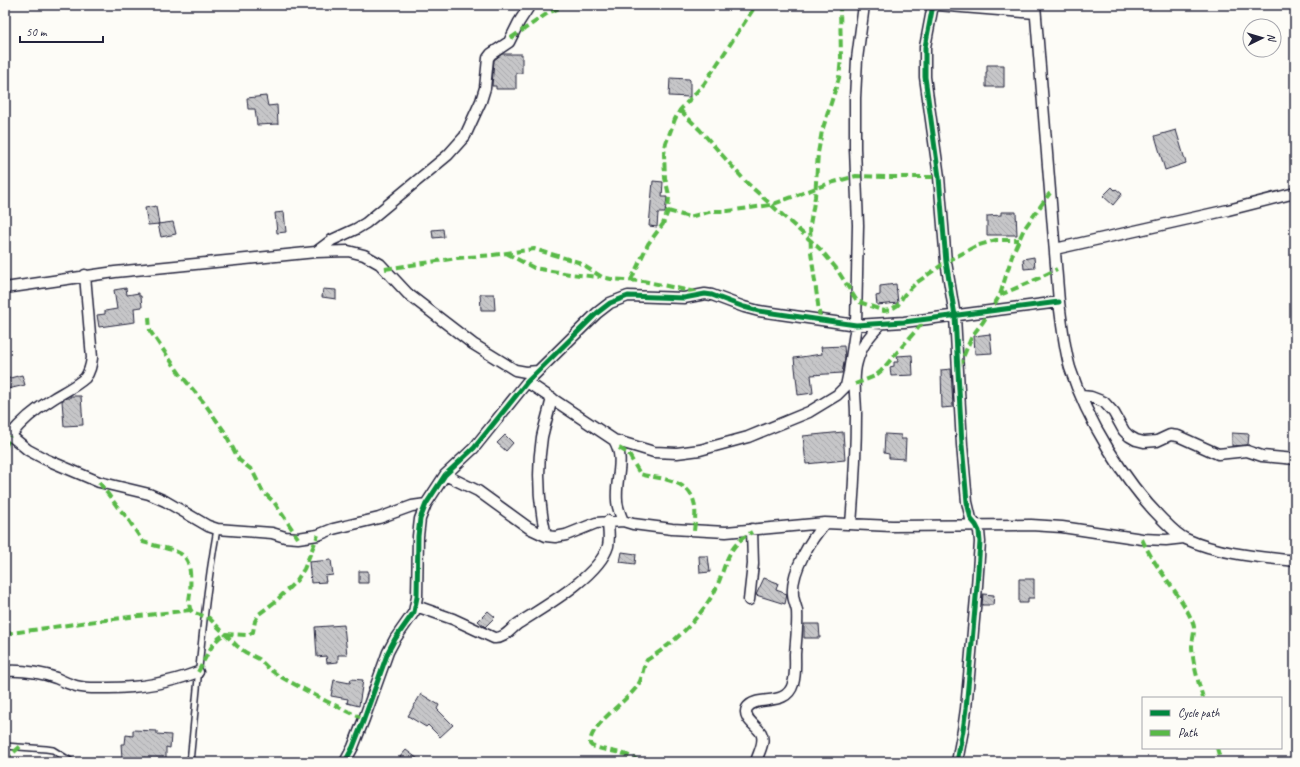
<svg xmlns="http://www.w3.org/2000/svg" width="1300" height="767" viewBox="0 0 1300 767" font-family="Caveat,sans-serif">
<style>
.building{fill:url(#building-back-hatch);stroke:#22223b}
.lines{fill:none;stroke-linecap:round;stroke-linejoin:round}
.service-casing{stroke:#22223b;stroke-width:8}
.minor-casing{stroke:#22223b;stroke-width:13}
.service{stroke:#fdfcf7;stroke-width:5}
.minor{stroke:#fdfcf7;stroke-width:10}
.quiet{stroke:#58b947;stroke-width:4;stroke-dasharray:8 4;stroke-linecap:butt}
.cycleway-casing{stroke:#fdfcf7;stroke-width:8}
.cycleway{stroke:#00873e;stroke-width:5}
</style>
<defs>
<pattern id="building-back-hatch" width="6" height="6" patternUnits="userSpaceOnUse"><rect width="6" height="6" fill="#c6c6c8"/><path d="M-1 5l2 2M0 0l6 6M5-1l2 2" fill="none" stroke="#aaaaad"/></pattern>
</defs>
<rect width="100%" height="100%" fill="#fdfcf7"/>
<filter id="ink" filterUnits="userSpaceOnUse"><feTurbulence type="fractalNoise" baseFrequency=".025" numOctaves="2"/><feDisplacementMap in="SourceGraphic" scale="8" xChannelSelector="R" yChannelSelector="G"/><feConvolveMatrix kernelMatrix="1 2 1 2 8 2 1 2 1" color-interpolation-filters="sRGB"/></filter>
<g filter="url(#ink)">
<path class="building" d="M502,54H522V73H516V89H496V86H492L494,60Z
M987,65H1004V87H986V72H987Z
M670,78L689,79L690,80V97L669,96Z
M266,96L268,106L277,105L278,124L257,125L255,109H248L247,98Z
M1176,130L1186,163L1165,170L1155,136Z
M653,181L663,182L662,197H667L665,213H658L657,227L649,226Z
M1112,187L1115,190L1116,189L1122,194L1113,205L1103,196Z
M156,206L159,224L148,225L145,208Z
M284,212L286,232L277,233L275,213Z
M1001,212H1016L1017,235H987V216L1001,215Z
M173,222L176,234L161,237L158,224Z
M443,229L444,237L433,238L432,230Z
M1034,257L1035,268L1024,269L1023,259Z
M896,284L898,303L877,305L876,296L880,295V286Z
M126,288L127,295L139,293V296H141L142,307L134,308L135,322L99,327L97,315L105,314V311L117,309L114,290Z
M323,289L336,290V299L322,297Z
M480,294H494L495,310H481Z
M990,334L992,353L975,354L974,336Z
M844,346L845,358L842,373L811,375L813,393L798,395L794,358L822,354L821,347Z
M912,355L913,375L891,376L890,367L894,366V362H898L897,356Z
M951,369L953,407L942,408L941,370Z
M22,375L25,385L8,389L6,379Z
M70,396H81L83,425L64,426L62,401L66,398H70Z
M843,432L845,460L806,464L803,436Z
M1232,433L1249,434L1248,445L1232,446Z
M885,434L901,435V439H906L905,459L889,458V454L884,453Z
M505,435L513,443L506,451L497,443Z
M622,552L636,554L635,564L620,562Z
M699,556H708L710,572L700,573Z
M331,560L333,575L325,576L326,582L311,583L309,562Z
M359,571H368V583H359Z
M764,578L778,583L776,590L787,594L785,604L756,595Z
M1019,579H1034V598H1028V603H1019Z
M983,594L994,595L993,605H982Z
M488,611L495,617L485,627L478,621Z
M804,624H819L820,638H804Z
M344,625L347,655H338V662L327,663L326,656L317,657L315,627Z
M351,679L363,680L359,706L347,703L348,699L331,696L334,680L350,683Z
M421,694L439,705L437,709L453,725L440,737L428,725L426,727L408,716Z
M133,730L157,731V734L171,735L170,748L166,747V759H159V762H147L128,761V758H122L121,744H125L126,735L133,736Z
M406,750L422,762H404L399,758Z"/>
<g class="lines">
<defs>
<path id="service" d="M5,746L46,749L53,750L72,762
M190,762C198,684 203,606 217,529"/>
<path id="minor" d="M933,5L925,47V77L939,177L946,262L955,316L962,445L967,502L971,519L976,525L979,531L980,542L977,586L966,709L963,730L957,762
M937,5L1035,13
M1035,5L1059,302C1062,324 1064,347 1070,368C1087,420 1124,481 1162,519C1169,526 1177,535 1186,539C1219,554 1259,557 1295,561
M1055,249L1228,210L1295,193
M316,252L332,240L356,229L366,223L448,155L465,136L481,101L485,88L488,58L491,54L509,42L519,22L530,5
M5,288L115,272L316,252L348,251L364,255L380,264L408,294L473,344L515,370L526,372L538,371
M527,382L614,440L654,452L677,453L700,450L748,437L809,412L837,395L846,386L849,372L856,325L858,225L855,148V98L857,59L864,5
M1082,396L1091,397L1104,402L1114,413L1124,431L1129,436L1136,440L1144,442L1157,441L1170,435L1178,436L1218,454L1247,451L1262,456L1295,459
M5,431L28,450L45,459L99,482L149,494L165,501L208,526L217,529L272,533L285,537L298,538L318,535L333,529L379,518L412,506L426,504
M10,436C22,420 36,409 54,398C64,392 76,386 85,378C90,372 91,365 92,358L85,275
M614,440C626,459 615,479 617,500C617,507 620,514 623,521L633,524L672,529L726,532L825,523L892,526L1031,525L1062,527L1142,539L1166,540L1184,538
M445,475L478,491L529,528L546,536L555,537L566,535L596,523L623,521
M851,524C854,487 856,450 856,414C856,397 852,378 857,362C861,346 870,335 881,324
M546,536C539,505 537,469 542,437C545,424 549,411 552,398
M749,600L753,564L752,529
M416,606L453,619L494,638C505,639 511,628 519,623C544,607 599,576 608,546C610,538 608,529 608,521
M5,671C23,670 39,672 56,678C62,681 69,684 76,686C87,689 98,688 109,688C140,688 169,683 198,672
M345,762L353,747L364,719L388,652L395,639L414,612L417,597L418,536L420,519L426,504L445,475L474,448L527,382L597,313L610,303L628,296L684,298L705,294L712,295L744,307L759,311L856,325L904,322L1059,302
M756,762C758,753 766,742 761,733C757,726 742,718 747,708C756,694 786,708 793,684C796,674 795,664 795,654C796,640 798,625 797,611C796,605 793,600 793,594C791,571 811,539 825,523"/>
</defs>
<use href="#service" class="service-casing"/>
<use href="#minor" class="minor-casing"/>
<use href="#service" class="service"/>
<use href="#minor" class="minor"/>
<path class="quiet" d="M511,38L548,13L566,5
M680,110L700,130L746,182L821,250L836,268L857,301L884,311L890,310L898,305L904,295L916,283L946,262L976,246L996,240H1019
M668,211L689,217L713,211H728L771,205L827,184L856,176L886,177H939
M506,253L534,268L570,274L599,277
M385,269L457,258L493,255L534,249L578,262L602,277L611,279L643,281L700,293
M631,280L648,244L663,224L668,211L669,195L665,178L664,154L666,143L675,119L680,110L704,84L756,5
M1000,295L1037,279L1057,269
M149,317L150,331L180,374L205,404L224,431L239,460L252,470L263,492L274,502L298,538
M820,319L811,252L810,225L815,197L818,153L822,131L839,78L841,58L840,5
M959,367L972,336L983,322L1000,295L1013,253L1024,229L1050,193
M855,384L875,376L881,371L925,320
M5,448L10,436
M619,448L628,453L640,474C649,477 659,477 668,480C697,488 697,505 694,531
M99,482L119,509L126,516L143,542C181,554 193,546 190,594C189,600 188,607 192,612L209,618L237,646L245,652L259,659L269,669L279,676L326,701L364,719
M1142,539C1155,569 1180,592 1193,623C1196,630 1192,639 1192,647C1193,664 1198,681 1203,698
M5,634L88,622L190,610
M198,672C205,660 212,640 225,634L248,635L253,632L255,621L259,614L276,601L297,580L304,569L318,535
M1217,748L1221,762
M5,760L21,746
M640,762C626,751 608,752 592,746L590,744C589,726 624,703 635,689C644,679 641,670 647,660C674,643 695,623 712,596C727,571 722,549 752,532"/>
<defs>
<path id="cycleway" d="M933,5L925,47V77L939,177L946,262L955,316L962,445L967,502L971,519L976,525L979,531L980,542L977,586L966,709L963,730L957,762
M345,762L353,747L364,719L388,652L395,639L414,612L417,597L418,536L420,519L426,504L445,475L474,448L527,382L597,313L610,303L628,296L684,298L705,294L712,295L744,307L759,311L856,325L904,322L1059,302"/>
</defs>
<use href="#cycleway" class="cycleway-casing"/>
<use href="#cycleway" class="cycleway"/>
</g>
</g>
<rect width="1300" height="767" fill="none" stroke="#fdfcf7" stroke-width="20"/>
<rect x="10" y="10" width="1280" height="747" fill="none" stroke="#22223b" stroke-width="1.5" filter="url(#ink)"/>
<rect x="1142" y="697" width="140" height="52" fill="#fdfcf7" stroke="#a5a5ac"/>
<rect x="1150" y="710" width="20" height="6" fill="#00873e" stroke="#a5a5ac"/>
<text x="1178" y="717" font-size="12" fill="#22223b">Cycle path</text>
<rect x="1150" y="730" width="20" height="6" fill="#58b947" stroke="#a5a5ac"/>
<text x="1178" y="737" font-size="12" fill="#22223b">Path</text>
<g transform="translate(1262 38) rotate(85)"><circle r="19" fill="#fdfcf7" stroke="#a5a5ac"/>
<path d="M0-3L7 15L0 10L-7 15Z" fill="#22223b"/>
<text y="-6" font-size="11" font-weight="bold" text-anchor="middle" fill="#22223b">N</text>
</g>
<path d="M20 36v6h83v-6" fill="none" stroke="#22223b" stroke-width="2"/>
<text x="26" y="36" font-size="12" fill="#22223b" stroke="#fdfcf7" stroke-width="3" paint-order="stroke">50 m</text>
</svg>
